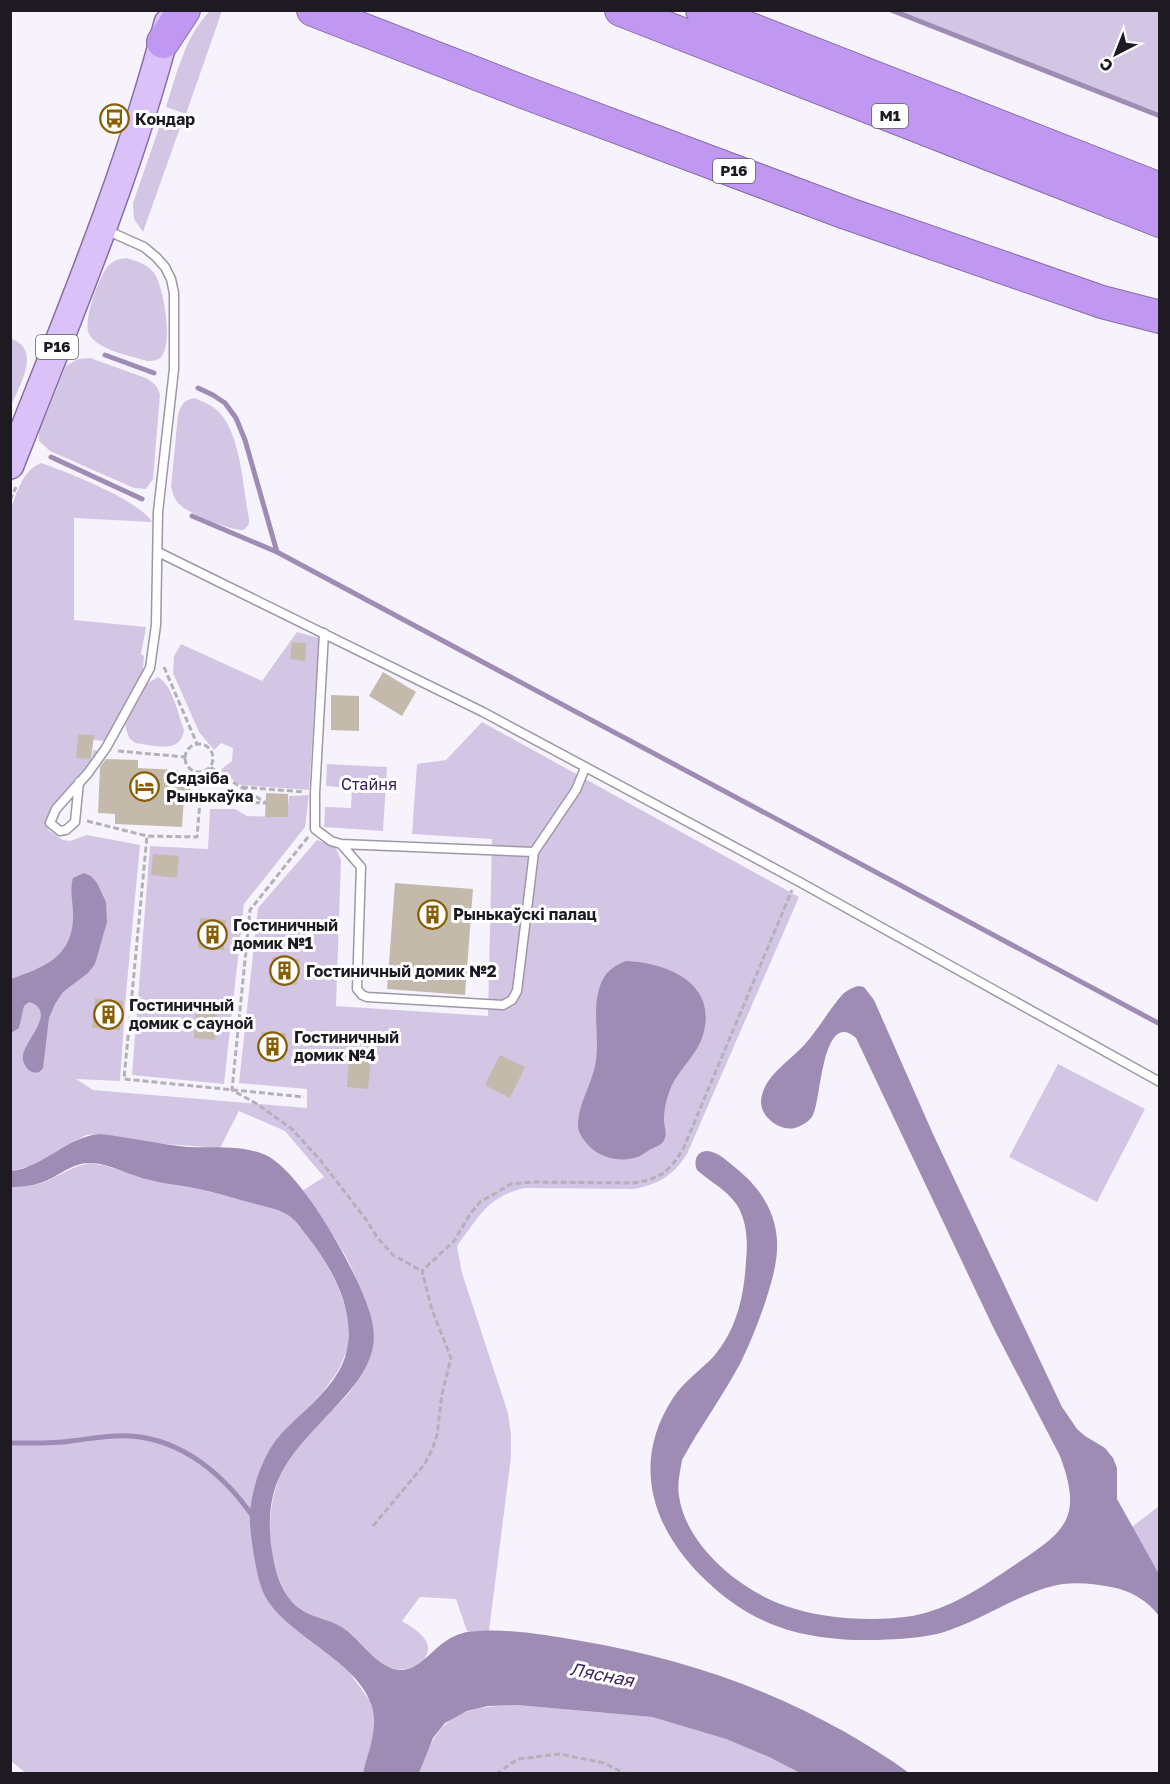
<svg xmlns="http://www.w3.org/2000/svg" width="1170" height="1784" viewBox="0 0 1170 1784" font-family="'Golos Text',sans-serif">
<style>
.green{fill:#d3c6e5}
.water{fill:#9e8cb5}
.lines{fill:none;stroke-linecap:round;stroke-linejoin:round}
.stream{stroke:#9e8cb5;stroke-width:5}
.building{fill:#c4baab}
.lane-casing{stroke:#9e97a7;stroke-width:11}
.primary-casing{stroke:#886ca8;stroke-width:30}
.highway-casing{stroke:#886ca8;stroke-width:34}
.path{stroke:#b3b0b9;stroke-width:3;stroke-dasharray:6 3;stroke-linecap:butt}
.lane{stroke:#fff;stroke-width:8}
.primary{stroke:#dac1f7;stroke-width:27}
.highway{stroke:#c198f1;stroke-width:32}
.labels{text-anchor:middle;stroke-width:6;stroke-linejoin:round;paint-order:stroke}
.shield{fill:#fff;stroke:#615f64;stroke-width:1.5}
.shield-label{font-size:15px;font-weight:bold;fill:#1d1b21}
.poi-label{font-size:16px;font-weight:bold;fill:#1d1b21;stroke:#fff;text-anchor:start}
.park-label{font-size:16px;fill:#391f53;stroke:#fff}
.water-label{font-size:18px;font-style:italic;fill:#40265b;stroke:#fff}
</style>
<rect width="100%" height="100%" fill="#f7f3fd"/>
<path class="green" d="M210,11H222L186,114L166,107C177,73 185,36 210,11Z
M888,11H1159V116Z
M162,119L181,125L143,232L134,219L133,203Z
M126,258C137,261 147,264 154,273C164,286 174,347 160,358C156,361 151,361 147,361C129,355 99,351 89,334C82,323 100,273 109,265C114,260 120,259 126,258Z
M12,339C42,350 19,386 11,406Z
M90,358L146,378C154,383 158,386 160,395L153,479L146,489L134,488L50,451L39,441V432L66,366L78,359Z
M195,398C203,402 212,405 219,412C241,435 243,488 249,519V524L244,530C231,531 187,513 179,504C174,499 173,493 171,487L178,415C181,405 183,400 195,398Z
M41,463C67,472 139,500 152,522L74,518V620L146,627L141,654L144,656L143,670L105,741L93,740V735L78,734L77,757L92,759L93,750L100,751L52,809L46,823L48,830L63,840L70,841L87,835L140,845L126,993L120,1081L76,1079L93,1090L307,1108V1089L239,1083L258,908L317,840L335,846L341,860L336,1006L488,1016L492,839L412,834L417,764L446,760L482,722L799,897L687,1154C674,1175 658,1185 633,1189L524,1188C486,1198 480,1216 457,1246L462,1273L508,1413L511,1435V1457L489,1631H467L456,1599L420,1597L402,1621C410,1626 421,1632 426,1641C435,1659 411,1672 396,1669C373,1665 362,1639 343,1628C330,1620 313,1620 301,1611C290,1602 283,1590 278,1578C264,1539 268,1489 291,1455C300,1442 314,1430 325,1418C333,1409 354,1391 357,1380C360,1372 357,1349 357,1339C356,1325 358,1287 355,1276C345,1249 319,1215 302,1191L324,1177L285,1131L239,1111L220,1148L165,1144L100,1134L86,1135L34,1165L11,1171L10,510C18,491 22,471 41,463Z
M297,632L319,638L309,790L241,785L219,771L232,761L233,748L221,743L214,750L199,732L173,673L174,656L181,644L262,681Z
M158,677C173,686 178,714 184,730C181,755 153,745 135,743L129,738L125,725L147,684Z
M327,764L387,767L383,831L324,827L325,807L351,808L352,788L326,786Z
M309,795L305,827L244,904L224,1084L132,1075L150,846L208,849L210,809H235L247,816L287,817L289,796Z
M1058,1064L1145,1109L1097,1202L1009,1157Z
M90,1163L106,1166L151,1180L198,1189L272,1207L291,1216L322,1255L338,1286L349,1319L348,1348L338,1371L323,1392L279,1437L266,1457L255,1488L250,1513L251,1535L260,1584L329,1654L346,1668L370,1701L374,1716V1732L363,1773L27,1774L11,1761L10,1187C22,1187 34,1186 45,1182C61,1175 73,1166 90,1163Z
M1159,1506V1574L1132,1527Z
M517,1705L652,1717L726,1739L769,1757L800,1773L419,1774C437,1717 459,1706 517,1705Z"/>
<path class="water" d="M84,873L91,876L97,883L106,902L107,922L95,964L88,973L63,992L55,1004L49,1018L43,1068C35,1080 21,1067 23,1055C25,1040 58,1011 29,1002L24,1006L19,1028L11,1033V979C42,968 71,958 73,920C74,905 69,893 73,878Z
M626,961C669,963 718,984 703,1035C697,1055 681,1067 672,1085C667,1096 664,1108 664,1120C664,1126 667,1133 665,1138C663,1145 657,1146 651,1149C647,1151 644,1154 640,1156C624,1163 601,1159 589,1146C583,1139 577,1132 578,1123C579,1103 591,1085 595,1066C601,1038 590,1007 602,981C607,970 616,965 626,961Z
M858,986L864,987L874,1000L933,1134L1062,1407L1077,1429L1085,1436L1105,1448L1113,1458L1117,1468V1499L1159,1574V1616C1148,1601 1130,1590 1111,1587C1095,1584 1079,1582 1063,1584C1023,1590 982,1621 941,1633C921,1638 900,1639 879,1640C814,1641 762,1631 713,1587C655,1536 628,1467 673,1398C684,1381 701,1370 714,1356C737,1329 744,1296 746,1261C748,1243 747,1221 737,1205C726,1189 710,1182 697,1170C692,1158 700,1148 712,1152C720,1154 726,1160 732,1165C757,1184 775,1208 777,1240C778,1257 774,1274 769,1290C762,1314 752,1339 741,1362C723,1396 700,1427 682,1460C680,1472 677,1484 679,1496C686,1546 741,1591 786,1606C822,1619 874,1622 912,1616C950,1609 982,1587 1013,1566C1064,1532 1084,1520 1060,1456L994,1329L856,1038C822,1008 821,1102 813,1115C810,1121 802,1126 795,1128C786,1130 776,1126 770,1120C763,1114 759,1105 762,1095C767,1074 792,1059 806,1043C819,1028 829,1010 842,995C847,990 852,988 858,986Z
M100,1134C129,1137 158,1144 188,1147C212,1148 240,1145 263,1154C301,1168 361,1278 371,1317C374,1328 375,1341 372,1351C367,1371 352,1389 339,1403C296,1450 263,1474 271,1545C274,1566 278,1586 292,1602C307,1619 329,1617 346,1630C362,1642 374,1663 394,1669C416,1675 430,1651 446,1641C456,1634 467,1631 478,1631C512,1629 547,1635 581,1641C675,1657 762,1685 845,1732C867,1745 889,1758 909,1773H800L769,1757L726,1739L652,1717L517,1705L488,1706L467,1711L445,1723L433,1738L419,1773H363C367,1755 375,1737 374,1718C371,1667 293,1640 268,1601C259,1588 257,1571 254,1556C252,1542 249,1527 250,1513C252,1487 263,1454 281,1434C300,1414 325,1395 339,1371C364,1326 336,1272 307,1236C301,1229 296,1220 288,1215C276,1208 265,1207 252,1203C230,1197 207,1190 183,1186C172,1184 161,1183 150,1180C131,1176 111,1164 91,1163C73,1162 59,1176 43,1182C33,1186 22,1187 11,1187V1171C45,1167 66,1137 100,1134Z"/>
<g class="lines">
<path class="stream" d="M891,10L1160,116
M105,355L154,373
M198,388L213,395L225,403L236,418L245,440L277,552
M51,457L142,499
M192,516L277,552L1160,1024
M10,1443C31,1443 51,1444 71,1441C91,1439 110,1434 131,1436C184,1440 225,1476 254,1518"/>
</g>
<path class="building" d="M292,642L306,643L305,661L290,659Z
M383,672L416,692L402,716L369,696Z
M331,695L359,696V731L331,730Z
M78,734L94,735L91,759L76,758Z
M106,759L138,760V768L178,770V776L191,777V797H184L182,827L115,824V814L98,813L100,767Z
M266,793L288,794V817H265Z
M153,854L179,856L177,878L151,875Z
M395,883L473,889L465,995L387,989Z
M200,918L226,920L224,950L198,948Z
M272,957L299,959L297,985L270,983Z
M95,998L123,1001L120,1030L92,1028Z
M196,1013L217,1014L215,1040L194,1038Z
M262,1032L286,1033L285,1060L260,1059Z
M500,1055L525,1067L510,1098L485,1085Z
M349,1058L371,1060L368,1089L347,1087Z"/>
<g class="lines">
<defs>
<path id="lane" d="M158,552L483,712L796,880L1160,1082
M324,633L315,793V829L331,841L341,844L361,867L357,989L362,995L367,997L503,1005L512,1000L517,991L534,852L576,790L585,768
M79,782L75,822L66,830L60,831L50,823L56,809L88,773L106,748L150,668L156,625L158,512L174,369V293L171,279L165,267L156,257L144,247L106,230
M341,844L534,852"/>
<path id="primary" d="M10,465C67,320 129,174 168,23"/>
<path id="highway" d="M313,10L526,93L846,213L1102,302L1160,317
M621,10L1160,221
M702,10L1160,189
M163,42L184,10"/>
</defs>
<use href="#lane" class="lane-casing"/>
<use href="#primary" class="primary-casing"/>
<use href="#highway" class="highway-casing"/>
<path class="path" d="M10,500L16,487
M164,667L197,744
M185 758a14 14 0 1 1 28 0a14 14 0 1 1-28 0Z
M118,751L185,757
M197,772L200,801L197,837L147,836L124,1079L304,1097
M242,787L304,792
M200,801L266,803L210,767
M87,821L147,836
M308,837L250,910L232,1090L257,1104L292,1129L321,1161L367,1221L377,1237L393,1255L422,1271
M373,1526L424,1465L432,1450L437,1435L442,1394L451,1358L432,1310L422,1271L454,1241L470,1214L480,1202L511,1184L533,1182L632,1183C659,1180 671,1171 684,1147L792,890
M496,1774L518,1759L560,1754L604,1763L626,1774"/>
<use href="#lane" class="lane"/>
<use href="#primary" class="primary"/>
<use href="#highway" class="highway"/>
</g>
<defs>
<symbol id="bus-ring" viewBox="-11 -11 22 22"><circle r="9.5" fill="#fff" stroke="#885e00" stroke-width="1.5"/><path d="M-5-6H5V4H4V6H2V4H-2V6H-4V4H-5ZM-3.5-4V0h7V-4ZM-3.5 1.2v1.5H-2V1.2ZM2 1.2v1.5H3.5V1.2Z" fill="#885e00"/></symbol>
<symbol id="hotel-ring" viewBox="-11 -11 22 22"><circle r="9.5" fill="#fff" stroke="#885e00" stroke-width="1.5"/><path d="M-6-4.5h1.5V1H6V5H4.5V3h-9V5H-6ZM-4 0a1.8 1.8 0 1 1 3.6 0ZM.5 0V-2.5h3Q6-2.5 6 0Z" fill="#885e00"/></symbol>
<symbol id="building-ring" viewBox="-11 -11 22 22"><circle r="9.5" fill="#fff" stroke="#885e00" stroke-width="1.5"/><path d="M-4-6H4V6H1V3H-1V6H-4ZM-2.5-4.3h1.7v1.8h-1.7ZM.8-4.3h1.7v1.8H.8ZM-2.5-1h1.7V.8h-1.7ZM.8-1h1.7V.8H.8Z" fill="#885e00"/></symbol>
</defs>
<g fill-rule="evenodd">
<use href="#bus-ring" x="98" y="102" width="33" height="33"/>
<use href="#hotel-ring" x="128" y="770" width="33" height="33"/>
<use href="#building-ring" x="416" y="898" width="33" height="33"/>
<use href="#building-ring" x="196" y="918" width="33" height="33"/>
<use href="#building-ring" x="268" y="954" width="33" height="33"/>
<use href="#building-ring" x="92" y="998" width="33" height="33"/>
<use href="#building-ring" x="256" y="1030" width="33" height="33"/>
</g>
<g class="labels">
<g class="shield">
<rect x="872" y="104" width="36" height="24" rx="4.5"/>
<rect x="713" y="159" width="42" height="24" rx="4.5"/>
<rect x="36" y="335" width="42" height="24" rx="4.5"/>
</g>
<g class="shield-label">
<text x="890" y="121">М1</text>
<text x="734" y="176">Р16</text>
<text x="57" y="352">Р16</text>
</g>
<g class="poi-label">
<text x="135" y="125">Кондар</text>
<text x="166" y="784">Сядзіба<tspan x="166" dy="18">Рынькаўка</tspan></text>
<text x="453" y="920">Рынькаўскi палац</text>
<text x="233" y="931">Гостиничный<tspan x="233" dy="18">домик №1</tspan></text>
<text x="306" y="977">Гостиничный домик №2</text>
<text x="129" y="1011">Гостиничный<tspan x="129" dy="18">домик с сауной</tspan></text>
<text x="294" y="1043">Гостиничный<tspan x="294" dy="18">домик №4</tspan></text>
</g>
<g class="park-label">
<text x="369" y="790">Стайня</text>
</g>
<g class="water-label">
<text transform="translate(602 1675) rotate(11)" y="6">Лясная</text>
</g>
</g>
<rect width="1170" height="1784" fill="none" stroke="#1d1b21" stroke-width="24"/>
<g transform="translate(1116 54) rotate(222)" stroke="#ffffff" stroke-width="4.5" paint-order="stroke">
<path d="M0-4.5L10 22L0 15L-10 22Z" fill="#1d1b21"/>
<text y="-9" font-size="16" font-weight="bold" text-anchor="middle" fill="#1d1b21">С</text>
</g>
</svg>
